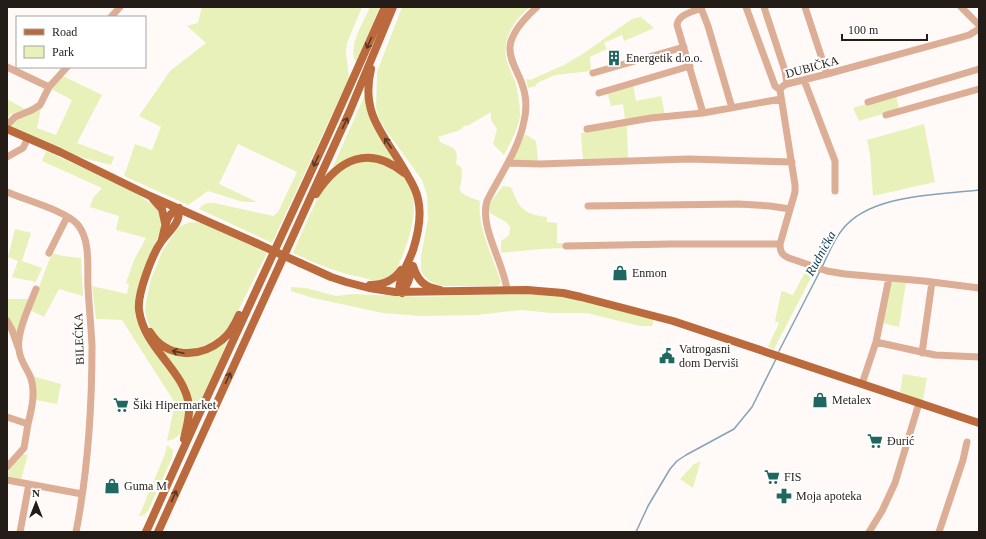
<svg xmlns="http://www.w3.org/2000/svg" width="986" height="539" viewBox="0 0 986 539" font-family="Georgia,serif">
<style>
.green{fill:#e8f1b9}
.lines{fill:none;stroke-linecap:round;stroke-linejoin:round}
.stream{stroke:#85a2b6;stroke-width:1.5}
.minor{stroke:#dcae96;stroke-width:7}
.major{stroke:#ba6a3c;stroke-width:8}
.major-bridge{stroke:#ba6a3c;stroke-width:8}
.oneway{stroke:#583724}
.labels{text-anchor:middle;stroke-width:4;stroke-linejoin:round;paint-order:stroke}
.poi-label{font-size:12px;fill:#241c17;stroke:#fff;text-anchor:start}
.street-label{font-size:12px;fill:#241c17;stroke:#fff}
.water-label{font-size:13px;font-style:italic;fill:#093650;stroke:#fff}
</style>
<rect width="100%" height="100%" fill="#fffaf8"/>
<path class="green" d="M202,7H362L347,43L346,52L349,78L272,243L199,209C204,203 207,203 214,203L273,216L278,212L297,172L238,144L219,184L257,202H243L208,191L188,205L124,176L135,144L152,150L161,127L139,116L170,71L206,43L187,26L198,23Z
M370,7H380L356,62C347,48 364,21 370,7Z
M402,7H530C514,20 501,40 507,61C509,68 512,74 515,81C518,92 520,104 520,115C519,128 510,143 504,155L493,144L497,129L491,120V112L469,125L464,126L460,130L438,137L440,142C453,148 459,147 456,164L461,167C466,190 447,190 480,201C477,227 493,257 501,282L499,285L496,286H444L435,284L428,280L422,273L421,269V256L428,219L427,195L422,180L385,129L379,118L376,108L377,72Z
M641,17L654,28L624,41L622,35L604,43L607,49L590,57L591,71L555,75L537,83L536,86L528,88L526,79L530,80L564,65L584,53L632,19Z
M61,75L102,95L77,143L114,157L111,165L76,156L11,127L13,122L41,109L37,128L56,135L72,100L51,89Z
M633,84L636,101L661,96L665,115L625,120L623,104L611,106L607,91Z
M367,90V101L399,164L385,158L377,156L331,171Z
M896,95L899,109L859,121L853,108Z
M7,99L25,109L11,114L7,118Z
M924,124L935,182L873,196L870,154L867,140Z
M627,125L628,158L583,159L581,133Z
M525,134L536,141L538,161H516L513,158Z
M46,151L131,190L159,209L162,226L137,293L136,305L182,390L187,407L182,433L174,439L167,441L175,403L122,320L96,319L92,286L127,294L129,284L126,283L134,260L146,238L116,230L119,216L90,207L93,198L102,188L42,161Z
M369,161C383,163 403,170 410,184C420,208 409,242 399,264C397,268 395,274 391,277C388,279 383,280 379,281C375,282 369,279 364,278C339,273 316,264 293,253C303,231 320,184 340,170C348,164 359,162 369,161Z
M503,186L511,187C519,208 523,214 547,217V222L557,223V243H563V248L541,249L501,253V241L509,235L510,227L506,222L488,212V205Z
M190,222L201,223L267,253L238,311L221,338L194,350H180L168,346L156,336L149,325L145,312L146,301L151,279L162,252L178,228L185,224Z
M15,229L31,233L22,261L42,268L36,282L12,277L18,261L8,257Z
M52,253L63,256L81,258L83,296L59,289L44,317L30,310Z
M807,268L814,272L774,349L768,347L779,323L775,321L781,293L782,291L793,295Z
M893,282H906L899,327L882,323L890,285Z
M291,287L306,288L336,296L353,294L424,297L541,293L581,300L654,320L652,326H640L587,313H551L522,310L477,315L421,316L383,313L313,298L291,291Z
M7,299H29L17,339L12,324L7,316Z
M227,343L191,423V409L157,345L178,355Z
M903,374L927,378L923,401L900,392Z
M32,376L61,384L57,404L35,400Z
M167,445L173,450L172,458L148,511L144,515L139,516L138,515L140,514L165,454Z
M23,454L28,455L21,479L7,476V473Z
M701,461L700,463L693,488L680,479L694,464Z"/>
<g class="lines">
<path class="stream" d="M822,267C828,255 833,241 842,230C869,194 938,195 979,190
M779,351L820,271
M636,532L648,506L670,469L677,461L686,455L734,429L752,407L776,359"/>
<path class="minor" d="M746,7L775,86L780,90
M764,7L785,71L787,84
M805,7L827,74
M961,7L979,25
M111,17L120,7
M979,29L969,35L955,39L827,74L787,84L783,86L780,90L795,185V192L780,244C780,252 782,255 789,258L827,271L845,274L924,281L979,288
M7,67L49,87
M593,73L684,47
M804,80L835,161V191
M599,93L690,66
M868,102L979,69
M703,113L677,25C678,14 693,12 701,8L708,26L732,108
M886,115L979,89
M7,125L15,117L32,110L40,105L49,87L67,67
M587,129L651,118L703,113L781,99
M7,157L23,148L28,138
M508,163L540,164L689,159L792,162
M7,192C25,200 67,211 78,225C91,241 87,268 88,287C89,306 91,326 92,345C92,407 88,471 76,532
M588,206L739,204L770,206L790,209
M566,246L671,244H780
M49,253L67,217
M507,290C504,263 479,227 487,201C500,175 519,149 524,121C527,109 526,95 522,84C518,72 509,60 510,47C511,32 527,16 537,7
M7,321L12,330L18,347
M876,342L935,355L979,357
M922,353L932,282
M862,384L876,342L889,278
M7,417L28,424L24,448L7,467
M28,424C32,408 36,391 30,376C26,367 20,360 19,350C16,333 30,305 36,289
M7,480L82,494
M20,532L29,484
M869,532L882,511L895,483L919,403
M939,532L963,460L967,442"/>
<path class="major" d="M371,69C360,115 385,135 405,171C410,180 416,188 418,199C422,215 418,234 413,250C408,265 399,276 399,292
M7,129L60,152L150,196L256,243
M316,194C339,159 369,144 404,173
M153,199L162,209L165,223
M179,208C180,225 170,229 161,242C152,255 137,294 139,310C144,349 185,370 189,406C190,418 186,428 184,439
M162,239C166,225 165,215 179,208
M300,263L331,277L346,282L369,288L395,292L527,290L563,293L581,297L673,321L979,423
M413,266C418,281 424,287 440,290
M370,285C383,285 394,280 401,270
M402,293L408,282L413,266
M150,332C166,358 199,359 222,340C230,334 235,324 239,315
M146,532L195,423L327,137L385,7
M158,532L349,113L393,7"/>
<path class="major-bridge" d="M256,243L300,263"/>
</g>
<defs><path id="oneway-shaft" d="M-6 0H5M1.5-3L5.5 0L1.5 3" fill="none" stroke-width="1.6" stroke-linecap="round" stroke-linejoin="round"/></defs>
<g class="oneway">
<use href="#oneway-shaft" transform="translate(369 43) rotate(114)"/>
<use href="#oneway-shaft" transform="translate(345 123) rotate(-65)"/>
<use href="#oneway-shaft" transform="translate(388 143) rotate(-124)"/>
<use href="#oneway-shaft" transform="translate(316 161) rotate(115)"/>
<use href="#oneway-shaft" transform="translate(178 352) rotate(-168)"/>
<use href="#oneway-shaft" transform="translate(228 378) rotate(-65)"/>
<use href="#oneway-shaft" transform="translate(174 496) rotate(-66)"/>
</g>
<defs>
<symbol id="building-bare" viewBox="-9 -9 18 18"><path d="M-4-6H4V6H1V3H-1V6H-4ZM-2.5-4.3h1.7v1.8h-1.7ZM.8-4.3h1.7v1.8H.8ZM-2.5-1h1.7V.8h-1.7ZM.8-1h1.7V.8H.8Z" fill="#1f6860" stroke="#fff" stroke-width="2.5" paint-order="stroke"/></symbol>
<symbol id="shop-bare" viewBox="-9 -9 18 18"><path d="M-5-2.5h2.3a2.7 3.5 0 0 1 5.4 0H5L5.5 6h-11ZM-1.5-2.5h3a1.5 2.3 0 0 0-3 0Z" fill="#1f6860" stroke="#fff" stroke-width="2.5" paint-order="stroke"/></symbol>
<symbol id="civic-bare" viewBox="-9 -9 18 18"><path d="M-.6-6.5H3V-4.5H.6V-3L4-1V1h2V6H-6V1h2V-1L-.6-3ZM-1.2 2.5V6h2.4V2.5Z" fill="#1f6860" stroke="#fff" stroke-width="2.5" paint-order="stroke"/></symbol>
<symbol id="supermarket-bare" viewBox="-9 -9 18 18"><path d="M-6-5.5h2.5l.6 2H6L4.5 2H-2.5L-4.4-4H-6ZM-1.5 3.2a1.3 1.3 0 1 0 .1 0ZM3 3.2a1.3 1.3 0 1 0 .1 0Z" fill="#1f6860" stroke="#fff" stroke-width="2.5" paint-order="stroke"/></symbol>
<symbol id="pharmacy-bare" viewBox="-9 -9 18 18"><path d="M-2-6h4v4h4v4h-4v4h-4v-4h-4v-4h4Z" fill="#1f6860" stroke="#fff" stroke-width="2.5" paint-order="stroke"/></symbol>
</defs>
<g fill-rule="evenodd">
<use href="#building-bare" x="603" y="47" width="22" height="22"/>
<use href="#shop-bare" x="609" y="262" width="22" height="22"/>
<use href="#civic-bare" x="656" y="345" width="22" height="22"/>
<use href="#shop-bare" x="809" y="389" width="22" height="22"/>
<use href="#supermarket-bare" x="110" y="394" width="22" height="22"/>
<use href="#supermarket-bare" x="864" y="430" width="22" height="22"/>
<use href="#supermarket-bare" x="761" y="466" width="22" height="22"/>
<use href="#shop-bare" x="101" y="475" width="22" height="22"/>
<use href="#pharmacy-bare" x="773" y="485" width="22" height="22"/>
</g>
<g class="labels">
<g class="poi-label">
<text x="626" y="62">Energetik d.o.o.</text>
<text x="632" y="277">Enmon</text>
<text x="679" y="353">Vatrogasni<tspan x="679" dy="14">dom Derviši</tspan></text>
<text x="832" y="404">Metalex</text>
<text x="133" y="409">Šiki Hipermarket</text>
<text x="887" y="445">Đurić</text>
<text x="784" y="481">FIS</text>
<text x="124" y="490">Guma M</text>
<text x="796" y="500">Moja apoteka</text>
</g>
<g class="street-label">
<text transform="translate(812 67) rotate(-15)" y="4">DUBIČKA</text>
<text transform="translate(79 339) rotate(-92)" y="4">BILEĆKA</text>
</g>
<g class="water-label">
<text transform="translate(820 253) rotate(-61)" y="5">Rudnička</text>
</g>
</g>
<rect width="986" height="539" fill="none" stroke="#241c17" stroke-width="16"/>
<rect x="16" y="16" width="130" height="52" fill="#ffffff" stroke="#a7a4a2"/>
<rect x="24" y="29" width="20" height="6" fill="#ba6a3c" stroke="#a7a4a2"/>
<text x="52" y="36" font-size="12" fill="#241c17">Road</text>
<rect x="24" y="46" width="20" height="12" fill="#e8f1b9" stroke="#a7a4a2"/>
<text x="52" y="56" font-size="12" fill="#241c17">Park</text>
<g transform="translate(36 503)" stroke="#ffffff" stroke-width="3" paint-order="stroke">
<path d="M0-3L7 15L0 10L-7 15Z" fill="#241c17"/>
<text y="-6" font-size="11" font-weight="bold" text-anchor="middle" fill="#241c17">N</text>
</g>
<path d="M842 34v6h85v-6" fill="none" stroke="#241c17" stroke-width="2"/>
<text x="848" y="34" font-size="12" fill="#241c17" stroke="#ffffff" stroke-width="3" paint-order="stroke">100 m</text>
</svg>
